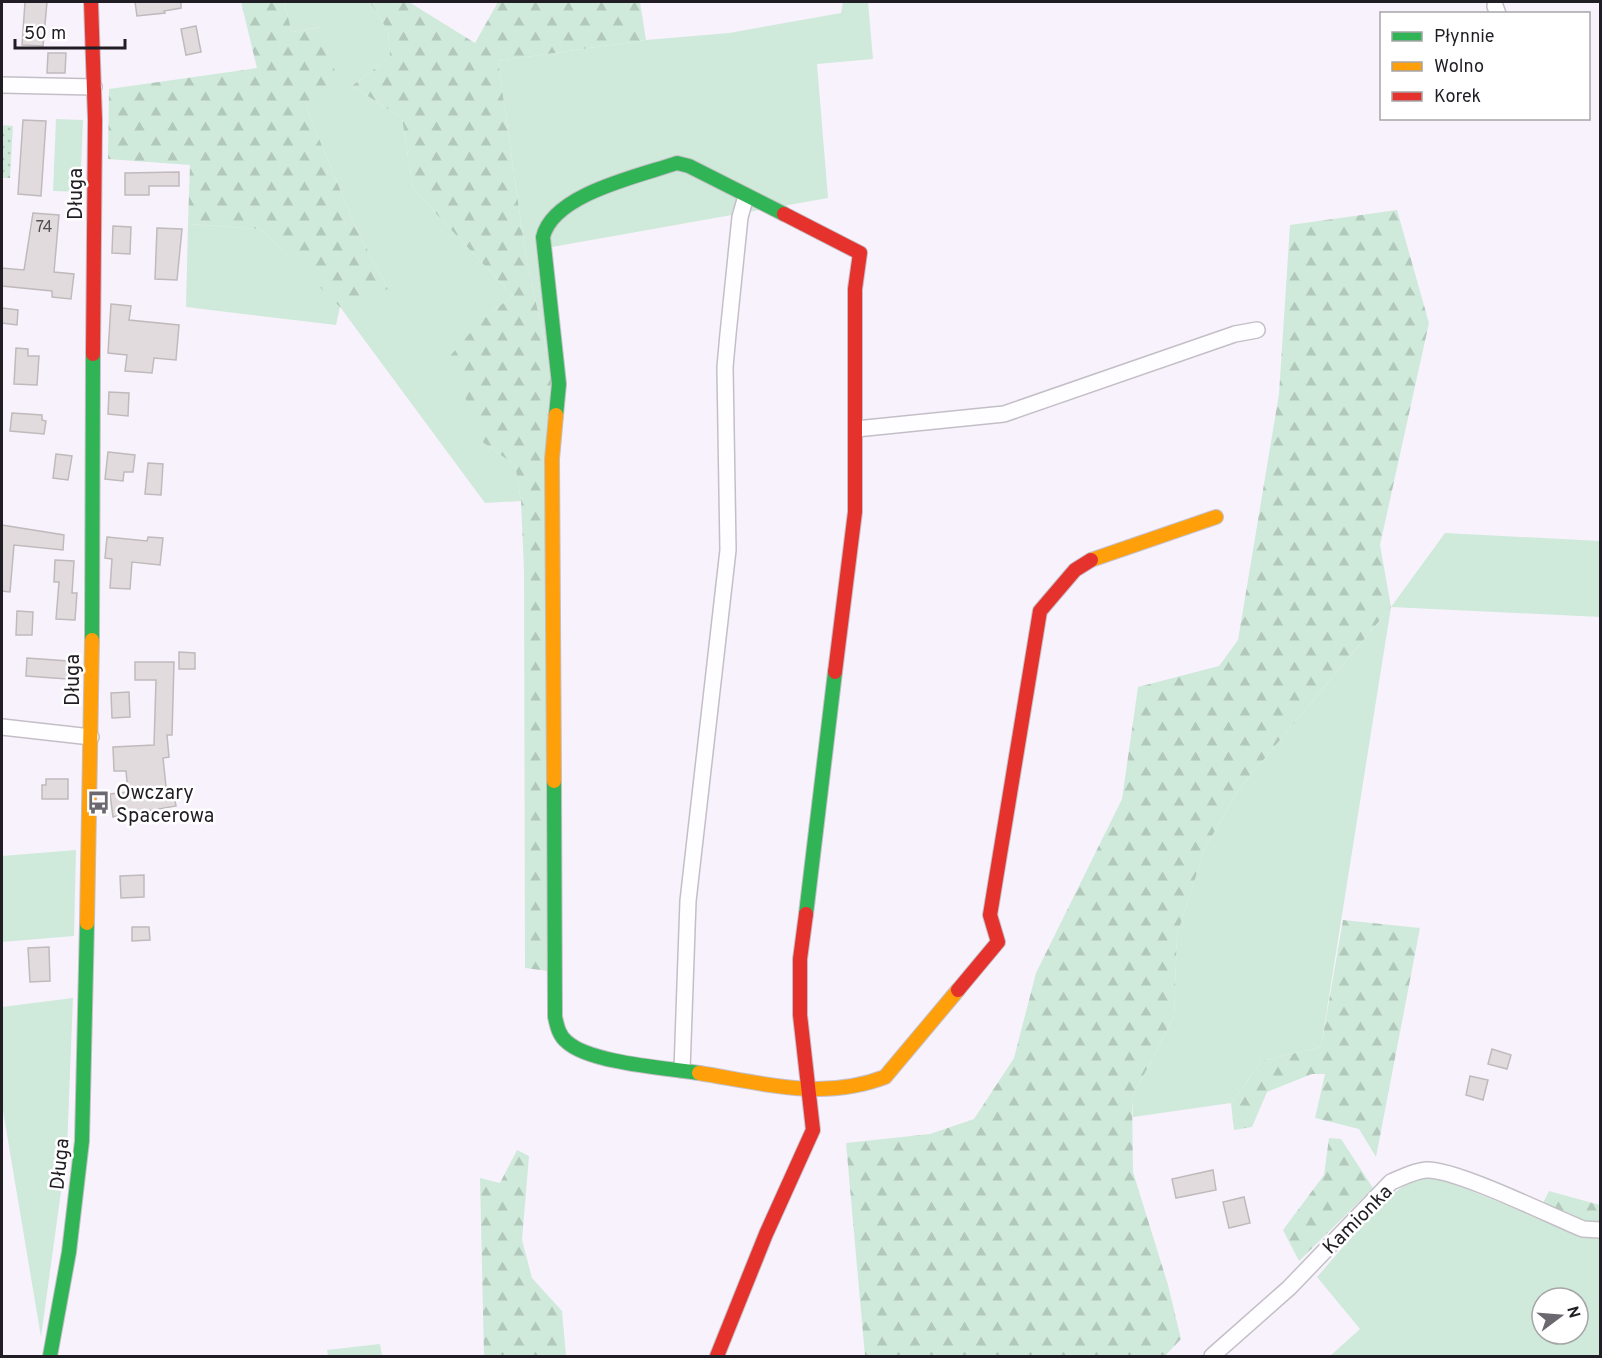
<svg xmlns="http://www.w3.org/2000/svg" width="1602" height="1358" viewBox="0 0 1602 1358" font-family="Overpass,sans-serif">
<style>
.grass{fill:#cfeada;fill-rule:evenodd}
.forest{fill:url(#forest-firs)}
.park{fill:url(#park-dots)}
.building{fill:#e2dbdd;stroke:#c0babc;stroke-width:1.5}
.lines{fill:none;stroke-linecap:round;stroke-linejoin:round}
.street-casing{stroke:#c4bfc7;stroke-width:18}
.fast-casing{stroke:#c4bfc7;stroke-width:16}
.slow-casing{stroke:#c4bfc7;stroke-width:16}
.jam-casing{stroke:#c4bfc7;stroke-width:16}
.street{stroke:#fefdff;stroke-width:15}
.fast{stroke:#30b455;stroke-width:14}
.slow{stroke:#ff9f0a;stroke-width:14}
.jam{stroke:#e5322d;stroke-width:14}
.labels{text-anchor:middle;stroke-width:5;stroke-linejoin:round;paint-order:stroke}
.number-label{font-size:16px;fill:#524e53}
.street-label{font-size:20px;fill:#211d24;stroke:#fff}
.poi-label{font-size:20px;fill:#211d24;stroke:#fff;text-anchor:start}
</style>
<defs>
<pattern id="forest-firs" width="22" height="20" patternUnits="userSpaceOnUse" patternTransform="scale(1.5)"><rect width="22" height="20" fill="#cfeada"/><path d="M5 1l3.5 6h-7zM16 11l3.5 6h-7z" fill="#b1c8bb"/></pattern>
<pattern id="park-dots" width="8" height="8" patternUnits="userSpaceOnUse" patternTransform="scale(1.5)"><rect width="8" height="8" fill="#cfeada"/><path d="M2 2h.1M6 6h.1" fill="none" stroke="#b1c8bb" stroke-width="1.8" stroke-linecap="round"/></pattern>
</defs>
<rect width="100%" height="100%" fill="#f8f2fc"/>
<path class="grass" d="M284,2H370L388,31L390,57L352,86L402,118L413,189L513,296L483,318L481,441L515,465L521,501L485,503L340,307L336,325L186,307L188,224L261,229L340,306L388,289L356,228L306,107L320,27L292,32Z
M843,2H868L873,59L817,64L828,198L552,247V375L526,257L498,61L646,40L729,33L841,13Z
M56,119L83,120L80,192L53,191Z
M1445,533L1600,541V617L1391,607L1321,1047L1262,1061L1231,1103L1133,1117L1132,1098L1174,1016L1177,935L1205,848L1239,789L1391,607Z
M76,850L74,936L2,942V856Z
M73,998L67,1148L41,1337L2,1105V1007Z
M1436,1177L1577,1233L1600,1236V1356H1330L1360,1329L1317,1277L1382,1202L1409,1182ZM1542,1298H1578V1334H1542Z
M380,1344L382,1356H328L327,1350Z"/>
<path class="forest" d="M241,2H284L292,32L321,27L339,84L306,107L356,228L388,289L340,307L261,229L188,224L190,165L108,159L109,89L257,68Z
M370,2H409L475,43L498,2H640L646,40L498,61L526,257L552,375L556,972L525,968L524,569L521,501L515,465L481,441L450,356L483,318L513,296L413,189L402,118L352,86L390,57L388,31Z
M1397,210L1429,323L1380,545L1391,607L1239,789L1205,848L1177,935L1174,1016L1132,1098L1133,1172L1168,1285L1181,1339L1165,1356H865L846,1143L930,1134L974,1119L1014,1058L1036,973L1122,799L1138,687L1219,666L1238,640L1279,394L1290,225Z
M1343,920L1420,928L1376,1157L1359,1129L1315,1118L1325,1074H1312L1267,1092L1252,1127L1234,1130L1231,1103L1262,1061L1321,1047Z
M1329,1138L1341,1139L1373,1188L1299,1261L1283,1230L1324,1175Z
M517,1150L529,1156L522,1240L532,1278L562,1311L566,1356H484L480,1178L500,1183Z
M1549,1191L1600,1205V1224L1579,1223L1541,1207Z"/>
<path class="park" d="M2,125L13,126L10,178H2Z"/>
<path class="building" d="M25,2H47L43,46L22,45Z
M135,2H181V8L164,11L165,13L137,16Z
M196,26L201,52L186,55L181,29Z
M48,53H66L65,73H47Z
M23,120L46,121L41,196L18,194Z
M179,172V186H149V195H125V173Z
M33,213L59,215L54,272L74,274L71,299L52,297V291L2,286V268L24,270Z
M113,226L131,227L130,254L112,253Z
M157,228L182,229L177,280L155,279Z
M111,304L131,306L129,320L179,325L176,360L154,358L152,373L125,371L127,355L108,353Z
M2,308L18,310L17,325L2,323Z
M16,348L28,349V356H39L37,385L14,384Z
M109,392L129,393L128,416L108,414Z
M12,413L42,415V420L46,421L44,434L10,431Z
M108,452L135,455L133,472H124L123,481L105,479Z
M56,454L72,456L68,480L53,478Z
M148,463L163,464L161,495L145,494Z
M2,525L64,535L63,550L14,545L10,592L2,591Z
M107,537L147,541L148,537L163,538L160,565L132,562L130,589L110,588L112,559L105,558Z
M55,560L74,561L72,593H77L75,620L56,619L59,582H54Z
M17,611L33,612L32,635H16Z
M179,652L195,653V669H179Z
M27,658L68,661L67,679L26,676Z
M135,662H174L172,735H167L169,757L163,758L167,796L174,795L176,806L113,817L110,794L128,792L126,771H114L113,747L154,745L156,680H135Z
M129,692L130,717L112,718L111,693Z
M46,779H68V799H42V785H46Z
M144,875V897L121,898L120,876Z
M132,927H149L150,940L132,941Z
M49,947L50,981L30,982L28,948Z
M1492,1049L1511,1055L1507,1069L1488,1064Z
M1470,1076L1488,1080L1483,1100L1466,1095Z
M1213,1170L1216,1190L1176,1198L1172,1179Z
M1244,1197L1250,1223L1229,1228L1223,1202Z"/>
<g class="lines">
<defs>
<path id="street" d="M1495,6L1498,14
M2,85L94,87
M856,429L1004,414L1235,334L1257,330
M2,727L91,737
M682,1070L688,901L728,550L725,367L728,334L740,217L746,196
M1212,1356L1289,1288L1391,1182C1403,1177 1414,1171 1426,1170C1454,1168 1551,1216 1583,1229L1600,1230"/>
<path id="fast" d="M556,415L559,384L543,237C553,194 639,176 677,163L689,166L784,214
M92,640L93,354
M554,781L555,1017C557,1026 559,1036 567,1042C590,1063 666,1068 699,1073
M806,914L835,672
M50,1356L69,1252L82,1141L87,923"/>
<path id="slow" d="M1091,560L1216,517
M554,781L552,459L556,415
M87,923L92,640
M699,1073C761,1083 823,1101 885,1077L958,990"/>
<path id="jam" d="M91,2L95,120L93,354
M784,214L860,253L855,289V512L835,672
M958,990L998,942L990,915L1040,611L1075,570L1091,560
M717,1356L766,1234L813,1130L800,1015V959L806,914"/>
</defs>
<use href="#street" class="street-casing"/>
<use href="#fast" class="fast-casing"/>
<use href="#slow" class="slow-casing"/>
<use href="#jam" class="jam-casing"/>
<use href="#street" class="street"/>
<use href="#fast" class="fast"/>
<use href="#slow" class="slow"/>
<use href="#jam" class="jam"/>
</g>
<defs>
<symbol id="bus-bare" viewBox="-9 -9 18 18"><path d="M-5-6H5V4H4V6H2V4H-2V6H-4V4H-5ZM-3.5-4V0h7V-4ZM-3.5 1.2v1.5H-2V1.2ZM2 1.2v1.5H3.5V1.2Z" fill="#6c6870" stroke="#fff" stroke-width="2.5" paint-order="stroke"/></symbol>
</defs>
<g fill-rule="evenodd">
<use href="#bus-bare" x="82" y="786" width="33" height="33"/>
</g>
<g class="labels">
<g class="number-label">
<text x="44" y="232">74</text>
</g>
<g class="street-label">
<text transform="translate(75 194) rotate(-90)" y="7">Długa</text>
<text transform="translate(72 680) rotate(-90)" y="7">Długa</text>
<text transform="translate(59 1164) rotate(-84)" y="7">Długa</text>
<text transform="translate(1357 1219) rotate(-45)" y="7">Kamionka</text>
</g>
<g class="poi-label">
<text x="116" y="799">Owczary<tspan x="116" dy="23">Spacerowa</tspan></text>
</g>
</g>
<rect width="1602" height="1358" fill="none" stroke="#211d24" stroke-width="6"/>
<rect x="1380" y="12" width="210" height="108" fill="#ffffff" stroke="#a6a5a7" stroke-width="1.5"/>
<rect x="1392" y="32" width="30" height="9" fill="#30b455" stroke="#a6a5a7" stroke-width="1.5"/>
<text x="1434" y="42" font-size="18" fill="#211d24">Płynnie</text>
<rect x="1392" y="62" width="30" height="9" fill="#ff9f0a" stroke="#a6a5a7" stroke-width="1.5"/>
<text x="1434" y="72" font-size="18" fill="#211d24">Wolno</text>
<rect x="1392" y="92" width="30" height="9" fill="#e5322d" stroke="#a6a5a7" stroke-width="1.5"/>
<text x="1434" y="102" font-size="18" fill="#211d24">Korek</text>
<g transform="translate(1560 1316) rotate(74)"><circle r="28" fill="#ffffff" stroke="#a6a5a7" stroke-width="1.5"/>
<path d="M0-4.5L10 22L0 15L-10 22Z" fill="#6c6870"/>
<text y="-9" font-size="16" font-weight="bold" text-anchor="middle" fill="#211d24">N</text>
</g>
<path d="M15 39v9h110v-9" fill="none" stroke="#211d24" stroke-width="3"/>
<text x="24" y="39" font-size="18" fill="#211d24" stroke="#ffffff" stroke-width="4.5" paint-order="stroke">50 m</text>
</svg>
